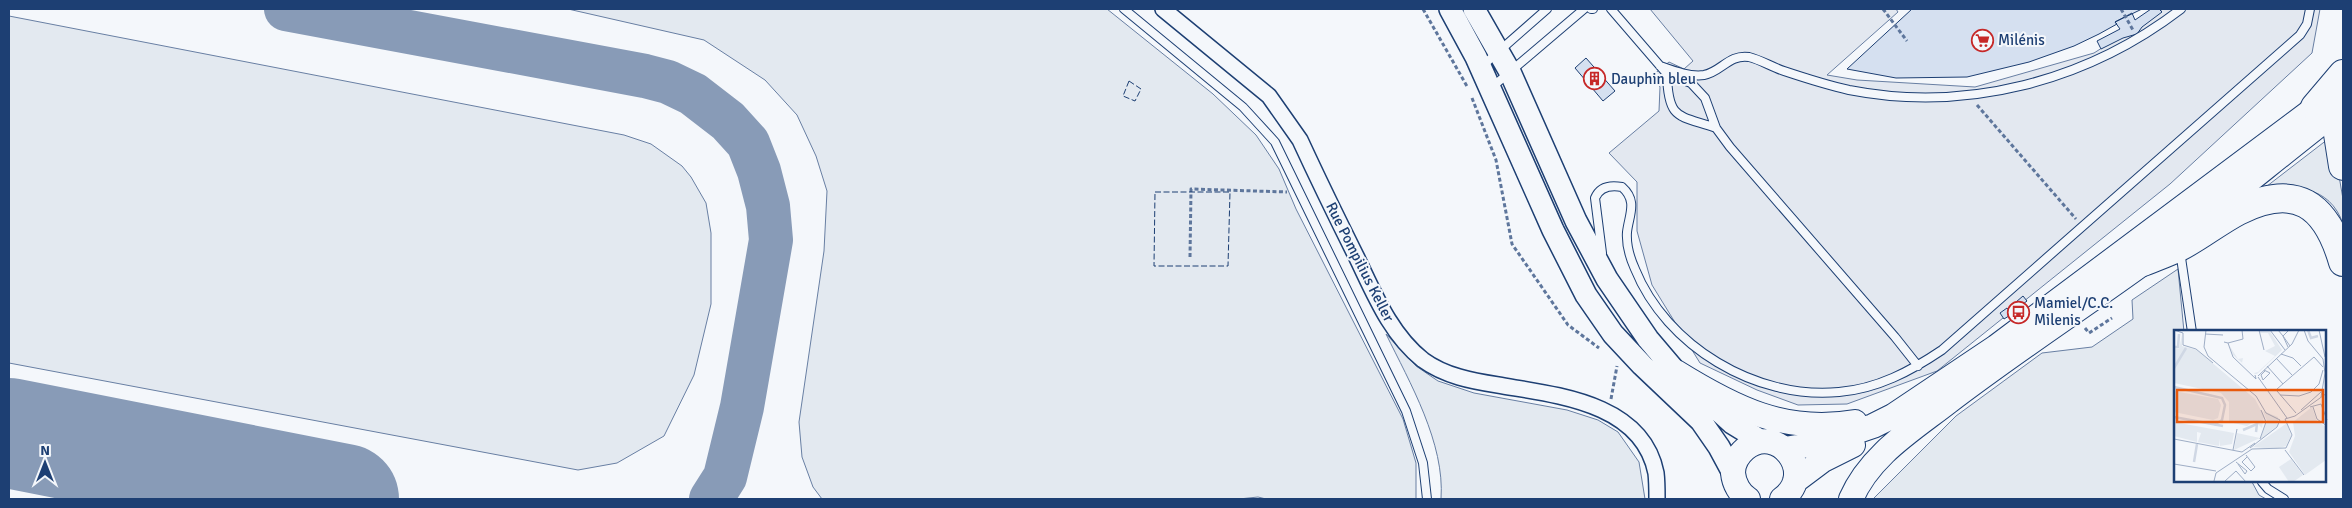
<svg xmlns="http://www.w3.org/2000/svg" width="2352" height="508" viewBox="0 0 2352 508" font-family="Signika,sans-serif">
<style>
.green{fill:#e3e9f0;stroke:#687fa3}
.parking{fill:#e3e8f0;stroke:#687fa3}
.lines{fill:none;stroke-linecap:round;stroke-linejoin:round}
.taxiway{stroke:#889bb7;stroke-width:44}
.runway{stroke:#889bb7;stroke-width:110}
.building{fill:#d5e0f0;stroke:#1d3f73}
.lane-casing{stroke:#1d3f73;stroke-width:10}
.street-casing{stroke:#1d3f73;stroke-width:18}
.secondary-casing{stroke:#1d3f73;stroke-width:24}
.primary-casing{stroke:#1d3f73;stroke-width:26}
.highway-casing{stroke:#1d3f73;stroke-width:30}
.path{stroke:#5e769c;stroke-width:3;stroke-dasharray:4 2.5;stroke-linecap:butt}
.lane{stroke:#f4f7fb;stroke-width:8}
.street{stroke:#f4f7fb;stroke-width:15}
.secondary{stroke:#f4f7fb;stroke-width:21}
.primary{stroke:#f4f7fb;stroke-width:24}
.highway{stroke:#f4f7fb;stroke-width:28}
.fence{stroke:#1d3f73;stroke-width:1;stroke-dasharray:6 2.5;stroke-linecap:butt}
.labels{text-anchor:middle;stroke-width:4;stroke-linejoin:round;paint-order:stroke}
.poi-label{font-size:15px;fill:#1d3f73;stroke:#f4f7fb;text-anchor:start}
.street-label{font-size:15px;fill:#1d3f73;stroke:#f4f7fb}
.inset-river{fill:none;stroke:#cfd7e4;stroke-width:2.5}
.inset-road{fill:none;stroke:#9eadc5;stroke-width:1}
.view{fill:#e8590c;fill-opacity:0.15;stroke:#e8590c;stroke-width:2.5}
.inset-edge{fill:none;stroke:#1d3f73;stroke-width:2.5}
</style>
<rect width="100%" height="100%" fill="#f4f7fb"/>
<path class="green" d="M568,9H1107L1213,94L1256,135L1279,169L1296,209L1403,419L1416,463V499H1266L1258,497L1239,499H822L813,487L802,457L799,422L824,251L827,191L816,156L797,115L765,80L704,40Z
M9,16L624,135L651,144L682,166L691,177L706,203L711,233V304L694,375L664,436L617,463L578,470L9,363Z
M2332,136L2343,199V224C2330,185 2292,183 2258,193Z
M2178,269L2184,332H2176V482H2252L2259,495L2266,499H1873L1956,416L2042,353L2092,347L2133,319L2132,300Z
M1386,334L1416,366L1438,381L1474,393L1567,410L1598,420L1618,432L1639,462L1645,499H1441C1445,443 1410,383 1386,334Z"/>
<path class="parking" d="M1650,9H1896L1898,12L1827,75L1857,80L1975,87L2094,53L2163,9H2320L2312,53L2170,184L1937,371L1847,404L1798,405L1757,390L1700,363L1652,285L1637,231V182L1609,153L1659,111L1660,87L1653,75L1669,62L1684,69L1693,61Z"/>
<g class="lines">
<path class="taxiway" d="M286,9L645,76L668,82L693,94L728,121L748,143L759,171L768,206L771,240L742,407L725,477L711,499"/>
<path class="runway" d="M9,433L344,499"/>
</g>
<path class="building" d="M1912,9H2142L2115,22L2117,24L2099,34L2074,46L2029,62L1967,77L1896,78L1847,69Z
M2151,9H2159L2162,12L2142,27L2137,34L2123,38L2101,49L2097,41L2120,29L2115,22L2132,13L2135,20Z
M1586,58L1615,91L1603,101L1575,68Z
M2023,296L2027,301L2019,307L2016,302Z
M2007,308L2012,314L2004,319L2000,313Z"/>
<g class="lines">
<defs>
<path id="lane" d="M1124,9L1243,107L1275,142L1406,411L1423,463L1427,499
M1591,9H1593
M1611,9L1667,74L1691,83L1705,98L1716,128L1730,147L1895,337L1918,366
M1660,66C1674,71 1690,77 1704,75C1721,72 1729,54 1749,57C1761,60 1772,67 1784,71C1805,78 1827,85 1849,90C1967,113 2087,81 2181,9
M1481,67L1547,9
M1667,74C1668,121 1679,115 1716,128
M1491,88L1584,9
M2180,251L2192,332
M1602,253L1595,198C1600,186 1611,185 1622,187C1638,201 1629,215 1627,232C1626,245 1630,258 1635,269C1666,346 1756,400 1839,392C1877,389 1911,371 1942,350L2300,35L2307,24L2310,9
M2262,482L2268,489L2284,499"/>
<path id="street" d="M1163,9L1269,96L1300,140C1318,179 1337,218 1356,256C1374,293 1390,334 1423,360C1445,376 1472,381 1498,385C1555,395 1642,402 1656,473C1657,481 1657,491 1657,499"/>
<path id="secondary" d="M1450,9L1476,57L1553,230L1586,295L1613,334L1642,365L1701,421L1719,447L1733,473
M1474,9L1510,72L1576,221L1607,279L1648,339L1676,372L1732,423L1763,442"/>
<path id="primary" d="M1676,372C1734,408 1785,434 1855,422
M1785,449L1826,442L1873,426L1893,416L1996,347L2330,97
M1795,481L1823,460L1853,445
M1748,499C1740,494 1734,484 1733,473C1733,464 1738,455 1745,449C1777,422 1818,473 1782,499
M1851,499C1870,455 1912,430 1948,402C2012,353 2078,310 2143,263C2208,215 2270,163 2334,113"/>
<path id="highway" d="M2315,107L2343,74
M2340,109L2338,134L2343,166
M2143,262C2155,257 2167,253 2179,247C2199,237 2217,222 2238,211C2296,182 2326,204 2343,262"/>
</defs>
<use href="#lane" class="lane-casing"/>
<use href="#street" class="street-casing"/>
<use href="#secondary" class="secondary-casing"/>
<use href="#primary" class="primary-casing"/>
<use href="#highway" class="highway-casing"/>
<path class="path" d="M1423,9L1468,88
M1883,9L1907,41
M2121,9L2133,30
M1472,98L1496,160L1512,244L1568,325L1599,348
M1977,105L2076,219
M1190,257L1191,189L1287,192
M2085,328L2089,333L2112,318
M1611,399L1617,366"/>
<use href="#lane" class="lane"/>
<use href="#street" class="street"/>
<use href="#secondary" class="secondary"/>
<use href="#primary" class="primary"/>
<use href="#highway" class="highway"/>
<path class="fence" d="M1129,81L1141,89L1135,101L1123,96Z
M1155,192H1230L1228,266H1154Z"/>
</g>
<defs>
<symbol id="supermarket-ring" viewBox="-11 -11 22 22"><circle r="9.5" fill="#f4f7fb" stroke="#c62828" stroke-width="1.5"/><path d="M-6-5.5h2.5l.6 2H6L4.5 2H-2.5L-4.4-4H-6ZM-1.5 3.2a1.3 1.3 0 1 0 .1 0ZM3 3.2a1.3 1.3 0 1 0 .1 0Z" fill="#c62828"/></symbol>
<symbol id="building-ring" viewBox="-11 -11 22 22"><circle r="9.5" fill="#f4f7fb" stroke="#c62828" stroke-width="1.5"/><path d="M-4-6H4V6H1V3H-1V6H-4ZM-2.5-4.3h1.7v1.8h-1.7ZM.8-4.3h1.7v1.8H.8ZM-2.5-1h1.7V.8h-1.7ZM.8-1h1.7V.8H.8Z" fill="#c62828"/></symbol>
<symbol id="bus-ring" viewBox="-11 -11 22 22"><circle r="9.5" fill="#f4f7fb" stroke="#c62828" stroke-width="1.5"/><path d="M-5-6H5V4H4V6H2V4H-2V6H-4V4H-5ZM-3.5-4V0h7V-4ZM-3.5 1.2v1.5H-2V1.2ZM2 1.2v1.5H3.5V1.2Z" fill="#c62828"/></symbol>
</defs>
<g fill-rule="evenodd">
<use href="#supermarket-ring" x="1970" y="28" width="25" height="25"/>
<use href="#building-ring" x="1582" y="66" width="25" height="25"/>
<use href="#bus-ring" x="2006" y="300" width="25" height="25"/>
</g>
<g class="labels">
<g class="poi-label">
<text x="1998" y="45">Milénis</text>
<text x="1611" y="84">Dauphin bleu</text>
<text x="2034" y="308">Mamiel/C.C.<tspan x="2034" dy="17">Milenis</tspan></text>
</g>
<g class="street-label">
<text transform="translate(1360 262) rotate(63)" y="5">Rue Pompilius Keller</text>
</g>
</g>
<g transform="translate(2174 330)">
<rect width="152" height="152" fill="#f4f7fb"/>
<path d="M86,0H95L108,20L83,44H81L59,25L55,15L64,29L69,28L68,33L80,43L84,42L101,26L91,21L101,16L94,3H86ZM8,5V16L23,20L81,69L90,86L88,98L81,91L73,96L55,92V72L47,63L0,53V18L5,19ZM0,61L44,69L47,75L44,88L39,90L0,82ZM138,77L143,91L152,97V130L131,145L115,122L121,106L119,92ZM89,81L104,87V95L86,110L93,91ZM0,92L60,103L58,114L46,116L45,109V116L24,112L27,103L23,102V112L0,106ZM113,93L117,106L112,116L102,119L79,117ZM63,103L86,108L60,120ZM117,129L129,145L119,152H115L105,137Z" fill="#e3e9f0"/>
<path class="inset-river" d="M134,0L137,8L144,6M0,17H4L5,4M0,38L12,18M0,57L48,68L51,75L48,90L40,95M0,87L49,96M69,100L83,94L82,102M20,132L23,114"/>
<path class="inset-road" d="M0,0L9,3V15L22,19L39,33M32,0L30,17L34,26L82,66L92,83L106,90L103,97L76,118M85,0L90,20M96,0L111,20M104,0L109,6L115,0M130,0L134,11L149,29L151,43L147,67M145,0L151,27M31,4L49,5M50,12L54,13L59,27L82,49L81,45M54,13L69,9L68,0M114,17L109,6L116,16M107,24L119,28L127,36M102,28L118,45M93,36L109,54M90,40L96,43L89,50L87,45L91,41M84,46L118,14L125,0M84,47L113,88M103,59L140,27L149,37M103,61L122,83M106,65L125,66L137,62L145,54L149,40M136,77L147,74L153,90M139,77L143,89L153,96M127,80L147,62M0,109L68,122L81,113M86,109L92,92L87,80M59,120L63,99M111,120L130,145M72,125L81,137L77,141L68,132L73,127M62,132L73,141L71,144L64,134M0,134L42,141M40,151L42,143L78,119L112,118L118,105L111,89L121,86L153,63M51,151L62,141L72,152"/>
<path class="view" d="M3,60H149V92H3Z"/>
<rect width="152" height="152" class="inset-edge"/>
</g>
<rect width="2352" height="508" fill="none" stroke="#1d3f73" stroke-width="20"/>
<g transform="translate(45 463)" stroke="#f4f7fb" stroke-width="4" paint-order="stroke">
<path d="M0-4L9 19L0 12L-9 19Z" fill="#1d3f73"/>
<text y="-8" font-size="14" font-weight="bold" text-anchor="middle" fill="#1d3f73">N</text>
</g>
</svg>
